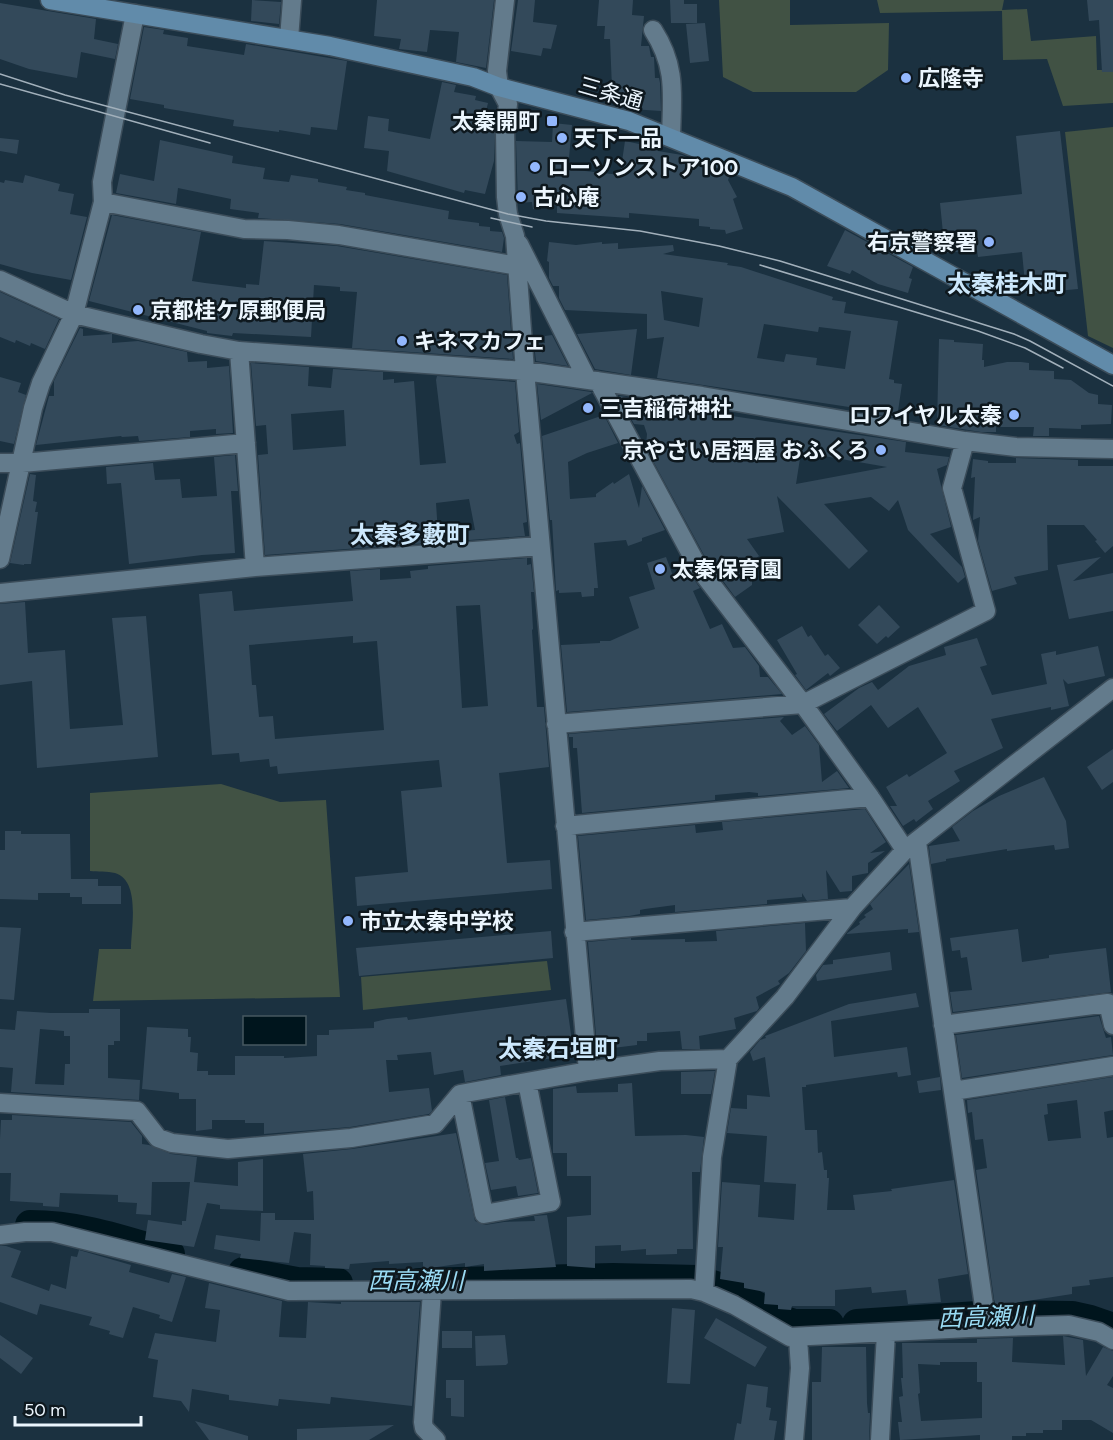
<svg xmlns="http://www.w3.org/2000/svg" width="1113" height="1440" viewBox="0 0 1113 1440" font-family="Figtree,'Noto Sans JP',sans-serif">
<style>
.green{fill:#415244}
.water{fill:#00151d;stroke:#475860;stroke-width:1.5}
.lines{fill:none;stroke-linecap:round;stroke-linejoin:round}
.river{stroke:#00151d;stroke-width:30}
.building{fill:#33495a;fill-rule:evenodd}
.street-casing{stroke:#3c4d5a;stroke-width:21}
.secondary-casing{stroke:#3c4d5a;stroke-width:21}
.street{stroke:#637b8c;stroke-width:18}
.secondary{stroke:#618baa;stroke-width:18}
.tram{stroke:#a2b0bb;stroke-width:1.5}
.poi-dot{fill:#93b7fd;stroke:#0e181e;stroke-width:2}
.labels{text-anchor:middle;stroke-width:5;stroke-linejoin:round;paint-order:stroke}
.poi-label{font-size:22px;font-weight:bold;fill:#ecf6fe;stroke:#0e181e;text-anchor:start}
.street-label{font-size:22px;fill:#ecf6fe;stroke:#0e181e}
.neighbourhood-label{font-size:24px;font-weight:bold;fill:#cde8fc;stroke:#0e181e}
.water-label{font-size:24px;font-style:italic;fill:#9adbf4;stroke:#0e181e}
</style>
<rect width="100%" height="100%" fill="#1b3140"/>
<path class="green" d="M719,0H790V25L889,23L888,70L856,92H753L723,77Z
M877,0H1004L1002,10L1027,9L1031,41L1096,36L1097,70H1113V103L1063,106L1047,59L1003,60L1002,11L880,13Z
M1113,127V348L1088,336L1065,132Z
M221,784L280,802L326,800L340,997L93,1001L99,949H131C131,928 141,881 115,873C107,871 98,872 90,871V793Z
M547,961L551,990L363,1010L361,977Z"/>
<path class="water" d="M243,1016H306V1045H243Z"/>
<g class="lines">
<path class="river" d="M30,1225C80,1225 122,1240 170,1254
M243,1272L297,1282L338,1283
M419,1283L613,1278L697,1280L728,1290L779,1319L794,1324H829
M857,1324L993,1315L1072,1316L1090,1320L1113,1328"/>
</g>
<path class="building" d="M252,0L281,2L279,24L251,21Z
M377,0H494L486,68L456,62L459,32L430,30L427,52L399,49L401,39L374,36Z
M518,0H535L533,22L557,25L551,49L543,48L541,56L511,51Z
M599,0H633L632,15L644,16L641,46H649L651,57H654L655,78H659L660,83L661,111L631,109V103H616L615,88H612L610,39H604L605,26H597Z
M670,0H684V4H697V23H671Z
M1087,0H1113V72H1102L1099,20L1089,21Z
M0,3L96,19L94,39L118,44L115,59L81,52L77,78L29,69L0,59Z
M705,23L709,61L690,63L686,24Z
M144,27L164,30L163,34L188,38L187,46L244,55L246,44L347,61L337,130L311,127L310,135L279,130V132L233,126L234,120L164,108V105L130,99Z
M442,82L456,85L454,92L476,96L475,100L488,103L486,111L496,112L494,161L485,194L465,190L464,193L387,171L389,151L364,148L368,116L389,119L388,131L430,139Z
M553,123L572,125L568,169L620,175L625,141L658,148V151L682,155L730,175L728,180L737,197L733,199L743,229L726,234L725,230L710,229V227L699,226V219L629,213V218L557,213V205L533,209L532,202L518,203L516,141L552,142Z
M1060,131L1078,289L1026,294L1022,252L978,257L977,250L945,253L940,203L1022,194L1016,136Z
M0,138L19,140L17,154L0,151Z
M160,140L233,156L232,163L265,168L263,179L289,182L291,175L318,179V182L347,187L346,190L365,193V195L449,211L448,219L479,223V226L490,227V231L502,232L504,238L502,252L340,224L258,218L259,213L230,209L231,199L178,188L176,204L116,193L120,174L154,181Z
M25,175L60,184L58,191L74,194L70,214L87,217L71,280L32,273L0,264V182L4,183L5,180L23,183Z
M112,215L201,232L192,281L205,283L246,288V284L259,285L264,241L337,246L507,275L513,359L352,348L357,292L340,291V287L314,285L311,337L233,333L232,336L207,333V331L89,301Z
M845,230L913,267L909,278L912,279L908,293L878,284L852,270L850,274L827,266Z
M549,242L576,245L602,242V244L618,243V249L673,245L674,251L663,254L728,263L727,265L741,267L833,297L832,300L846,302L844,313L898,321L889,379L894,380V383L902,384L897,418L849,410V407L657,378L664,337L647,339V314L565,310L559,298V286H553L549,278V262L547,261ZM661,291L703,298L699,327L664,320ZM764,324L818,332L819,327L851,331L845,369L816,365L817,358L786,354L784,362L757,358Z
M0,292L59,319L45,349L31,343L30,346L16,340L15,343L0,337Z
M80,328L83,329V336L112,334V343L138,341L187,352L188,362L207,361V368L229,366L233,433L216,434V429L190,431V437L139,441L138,436L122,437L121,436L36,445L49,396H54V381Z
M637,329L631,375L595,369L577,334Z
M552,335L568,366L536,361L534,344L545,343V336Z
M939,339L954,340V342L983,344L982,360H984V367L1007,362H1021L1029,363V370L1054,371V379L1071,380L1089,393L1098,395V404L1112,405L1111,424L1081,425V429L1049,428V436H1033L1034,427H996V432H981L937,425Z
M251,363L309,367L308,386L331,388L333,369L383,372V380L394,379V383L414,381L420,465L446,463L436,380L437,376L515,382L519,432L514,435L517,444L520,443L527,522L523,523L525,536L265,555L258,455L268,454L266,425L256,426ZM344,410L346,446L293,450L291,414ZM469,499L475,530L438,533L436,503Z
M0,377L21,383L18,392L26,395L14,444L0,441Z
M537,384L591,392L592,393L541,420Z
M619,396L700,407L732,413V416L906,442L905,452L949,457L947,465L937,469L951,527L930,534L962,567L965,577L958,583L908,530L898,500L889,511L871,497L824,504L868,551L849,569L777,496L784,532L747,539L759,556L744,568L752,578V585L735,597L704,555L652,459L669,447L646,445L647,434L644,425L634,424ZM801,452L887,467L796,484Z
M604,415L618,443L587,453L568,462L570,499L596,497V494L613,482L614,484L629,474L639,508L642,486L665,530L642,538V541L628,546L626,540L594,543L598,588H594V596L582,597L581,592L559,593V590L556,591L552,520H550L542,436Z
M235,455L238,491H231L235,553L202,555L129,564L121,483L107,484L106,467L153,463L155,480L180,479L182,498L217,496L214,457Z
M1016,458L1078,460V466H1113V546L1105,553L1095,541L1097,540L1084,525H1047L1048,570L1014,577L1017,584L992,591L978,541L980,517L973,520L975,477L971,478L973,459L988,461V463H1016Z
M30,474L36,475L33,501L37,502L35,512H38L31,564H24V565L10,563Z
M666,557L673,576L688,571L700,588L693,591L710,629L722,624L733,648L745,647L759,666L760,677H768L782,694L567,712L561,645L600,643V641H610L639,628L629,597L655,589L647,563Z
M1101,557L1073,581L1113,573V611L1069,619L1057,565Z
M527,558V565L531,564L534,592H531L533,629L532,630L537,707H544L549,767L499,773L507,863L550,860L552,889L357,906L355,877L408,872L401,791L442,787L439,760L278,774L277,766L270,767L269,759L240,762L239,753L212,755L199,594L232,591L234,611L353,601L350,571L380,569V580L411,578L410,571L428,569V566ZM480,605L488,706L462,708L456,606ZM353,636V643L377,641L384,730L275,739L273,716L259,717L256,685H252L249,645Z
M25,602L28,653L65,650L70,729L123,725L112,618L146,616L158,757L37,768L32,681L0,685V604Z
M879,605L900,627L888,638L886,636L877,644L858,625Z
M802,626L808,637L811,635L825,656L828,654L840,668L830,676L828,673L806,690L795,675L797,674L777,640Z
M977,638L987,665L980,667L992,695L1047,684L1041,654L1056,651V655L1098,646L1105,676L1068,684L1063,679L1069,706L1051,710V707L991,719L1003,748L954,771L960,781L928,801L933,809L916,822L914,819L903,826L890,806H897L886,787L907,774L909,777L947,753L918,707L888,728L871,705L837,731L824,714L859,688L872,682L878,690L909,666L946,655L944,647Z
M784,717L780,721L792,735L805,726L819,745L822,782L837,771L849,788L758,796V793L749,792L715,795V800L582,813L577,748H573V737H569V734Z
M1113,749V782L1102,790L1087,767Z
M1044,777L1066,821L1069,848L1055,850L1054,845L1007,851V849L946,859V861L931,864L929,846L960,841L952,827L973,811L999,796Z
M865,809L886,842L870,853L885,851L868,863V873L852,876V891L840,892L826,870L828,899L807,901L802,893V897L767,900V904L675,912V905L645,909L640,910V914L629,916L586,920L578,836L695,825L696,833L723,830L722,822Z
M5,831H21V834H70L71,879H98V886H121V904H82V897H70V893H38V900L0,899V850H5Z
M909,864L919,932L908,933V929L846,934L860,924L859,922L866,917L864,915L873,909L870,904Z
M805,923L806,951L789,973L778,981L780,984L756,997L759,1008L757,1011L734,1018L736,1029L699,1036L700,1049H682L680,1031L647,1033V1041H637V1045L613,1048V1056L598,1058L588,942L631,938V940L685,939V942L717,941L716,931Z
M0,927L21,928L14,1000L0,999Z
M1018,929L1022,962L1049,958V955L1106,948L1111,992L953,1012L950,992L972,990L967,957L961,958L960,950L952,951L950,938Z
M551,931L553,958L359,976L356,948Z
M890,952L892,970L817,981L816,975L823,965L833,964V960Z
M916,993L919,1007L831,1021L834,1057L907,1047L911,1075L898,1077L897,1072L806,1085V1087H802L805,1130H817L818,1153L822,1152L824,1170H827V1178H829L827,1210H855L853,1195L892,1191L891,1189L954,1180L968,1274L938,1279L941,1302L908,1304L906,1290L872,1293L871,1287L835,1290V1306H792L791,1310L778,1309V1305L764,1304L765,1292L744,1288V1283L720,1279L723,1247H718L722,1182L760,1185L758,1217L794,1220L796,1184L764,1182L767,1136L727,1133L731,1108L747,1109V1095L770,1097L765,1057L753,1061L750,1052L760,1040L766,1038L765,1036L849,1004Z
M566,999L574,1055L500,1066L501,1075L465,1082L463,1070L434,1075L431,1052L397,1055L398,1060H386L389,1092L429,1088L432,1111L429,1114L350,1127L264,1134V1123H245V1120H212V1129L196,1131V1099H179V1093L142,1089L147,1027L188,1029V1037H191L190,1052L198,1053L197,1071H208V1075H235V1056H284V1058L317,1056V1035H329V1030L374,1028V1022L387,1019L407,1017L408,1020Z
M89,1009H120V1041H114V1045H108V1078L140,1080L139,1100L11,1092L13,1068L0,1067V1029L15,1030L17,1011L51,1013H89ZM40,1029L64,1031V1036H70V1064H65L64,1085L35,1084Z
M1099,1016L1106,1038L1111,1037L1113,1055L962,1078L956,1035Z
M715,1071L711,1094H681V1072Z
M940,1077L941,1090L919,1093L917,1081Z
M1113,1077V1110L1104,1112L1107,1138L1113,1137V1277L1089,1280L1090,1285L1072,1287V1294L995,1306L976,1170L987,1168L983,1139L975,1140L972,1112L968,1113L967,1100ZM1077,1100L1081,1138L1048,1141L1044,1115L1048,1114L1047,1104Z
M632,1083L635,1136L686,1135L704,1137L700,1172H692L693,1249H677V1254L646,1255V1249L621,1251V1245L595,1246V1268L567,1266V1217L591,1215V1176H567V1153H553V1089L576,1086L577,1093L618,1092V1084Z
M505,1097L516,1158H518L519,1160L531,1158L538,1193L518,1196L516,1186L491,1190L485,1163L499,1161L489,1100Z
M12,1115L131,1122L142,1136V1144L149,1145L171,1154L197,1157L194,1182L238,1186V1162L263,1159V1211L220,1209V1205L207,1203L194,1247L145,1240L148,1220L182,1225V1221H186L190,1182H152L151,1215L136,1214L137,1203L118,1202V1195L60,1193L59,1207L43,1206V1203L10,1201L11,1173H0V1139L1,1120H12Z
M456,1133L475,1221L485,1225L504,1222L535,1221L534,1216L547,1215L556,1267L484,1271V1264L465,1267V1263L423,1269V1262L389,1264V1261L350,1264L349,1269L325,1268V1266L310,1265L311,1234L294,1232L289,1263L240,1258L241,1254L214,1249L216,1235L260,1241L261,1213H275V1220H314L313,1191L307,1192L303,1154L352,1149Z
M0,1246H6L21,1251L11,1277L49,1291L51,1284L66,1289L71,1256L77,1257L79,1250L131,1265L129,1272L169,1283L172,1274L186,1277L172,1322L159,1318L160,1315L133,1307L123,1338L109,1334L110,1331L89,1325L92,1317L40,1304L37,1315L0,1302Z
M209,1283L282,1301L279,1337L306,1338L308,1302L341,1304V1302H420L412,1406L331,1397L330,1404L279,1399L278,1406L229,1400V1395L192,1389L189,1412L181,1401L153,1397L158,1360L148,1358L155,1333L216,1342L220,1310L205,1308Z
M672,1308L695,1310L690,1384L667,1383Z
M716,1318L767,1347L755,1367L704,1338Z
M442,1331H472V1348H442Z
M0,1335L33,1358L21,1374L0,1358Z
M505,1335L508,1363L506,1365L476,1366L475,1336Z
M1063,1336L1083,1340L1086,1376L1103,1347L1113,1351V1376L1107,1385L1113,1388V1433L1091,1420H1062V1430H1043V1433H1026V1436H1012V1440H980V1435L900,1440L898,1422H902L899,1397L903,1396L901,1378H903L902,1343H977V1339L1013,1338L1012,1362L1065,1365ZM940,1362H977V1382H982V1418L921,1421L918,1394L920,1393L918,1364L940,1365Z
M822,1347H866L867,1403L868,1413H870L869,1440H812V1382H821Z
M446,1380H464V1417L451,1416V1398H446Z
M747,1384L768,1387L766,1407L771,1408L769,1420L777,1421L774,1440H734L737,1423L741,1424Z
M195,1421L248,1436V1440H209Z
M394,1425L369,1440H297V1429Z"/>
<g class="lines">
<defs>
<path id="street" d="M505,0L497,71L499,87L508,104L505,130L506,197L508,214L515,236L525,371L588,1071
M653,30C677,67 672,95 671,137
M289,39L292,0
M103,202L244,229L288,230L339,235L518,266
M519,244L587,379
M0,280L74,314L201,344L239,351L525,371L702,396L965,441L1016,447L1113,449
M239,351L255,567
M598,381L698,567L803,704L870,797L905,850
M0,463H22L246,443
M0,559L33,408L41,383L74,314L103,202L102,182L135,14
M0,593L255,567L540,546
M556,724L803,704L986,611L952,488L965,441
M565,826L870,797
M917,842L987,1327
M574,932L852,908
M943,1025L1108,1003L1113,1025
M953,1091L1113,1066
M460,1094L484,1214L551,1202L527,1082
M0,1103L137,1111L158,1138L172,1143L228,1149L351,1138L435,1124L460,1094L588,1071L660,1061L728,1059
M0,1235L25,1232H52L289,1291L691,1289L704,1292L734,1305L790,1337L969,1328L1069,1325L1099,1332L1113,1340
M432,1291L423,1422L424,1428L436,1440
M704,1292L712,1157L728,1059L785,997L852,908L905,850L1113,688
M794,1440L800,1368L798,1338
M880,1440L886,1333"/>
<path id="secondary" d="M50,0L330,46L473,77L499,87L629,121L792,187L1113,365"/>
</defs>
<use href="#street" class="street-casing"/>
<use href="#secondary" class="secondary-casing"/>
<use href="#street" class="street"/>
<use href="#secondary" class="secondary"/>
<path class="tram" d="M0,74L65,95L508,214L546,221L640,231L719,246L780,261L1014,334L1030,341L1113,386
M0,84L210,143
M491,218L532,227
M760,265L978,331L1025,348L1063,368"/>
</g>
<g class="poi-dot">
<circle cx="906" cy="78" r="6"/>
<rect x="546" y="115" width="12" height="12" rx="3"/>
<circle cx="562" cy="138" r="6"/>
<circle cx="535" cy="167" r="6"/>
<circle cx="521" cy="197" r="6"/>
<circle cx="989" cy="242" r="6"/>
<circle cx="138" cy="310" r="6"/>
<circle cx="402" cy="341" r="6"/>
<circle cx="588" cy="408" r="6"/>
<circle cx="1014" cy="415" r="6"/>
<circle cx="881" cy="450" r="6"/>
<circle cx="660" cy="569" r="6"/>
<circle cx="348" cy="921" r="6"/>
</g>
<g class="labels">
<g class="poi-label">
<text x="918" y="86">広隆寺</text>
<text x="540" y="129" text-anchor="end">太秦開町</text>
<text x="574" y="146">天下一品</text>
<text x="547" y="175">ローソンストア100</text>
<text x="533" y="205">古心庵</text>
<text x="977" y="250" text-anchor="end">右京警察署</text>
<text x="150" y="318">京都桂ケ原郵便局</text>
<text x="414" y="349">キネマカフェ</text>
<text x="600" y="416">三吉稲荷神社</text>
<text x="1002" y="423" text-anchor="end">ロワイヤル太秦</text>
<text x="869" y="458" text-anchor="end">京やさい居酒屋 おふくろ</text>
<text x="672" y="577">太秦保育園</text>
<text x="360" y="929">市立太秦中学校</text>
</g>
<g class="street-label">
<text transform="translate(611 93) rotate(16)" y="8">三条通</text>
</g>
<g class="neighbourhood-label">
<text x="1007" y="292">太秦桂木町</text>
<text x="410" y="543">太秦多藪町</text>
<text x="558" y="1057">太秦石垣町</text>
</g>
<g class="water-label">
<text x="416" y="1289">西高瀬川</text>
<text transform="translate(986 1317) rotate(-2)" y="8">西高瀬川</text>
</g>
</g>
<path d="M15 1416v9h126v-9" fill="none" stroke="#ecf6fe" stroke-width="3"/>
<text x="24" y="1416" font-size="18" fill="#ecf6fe" stroke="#0e181e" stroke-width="4.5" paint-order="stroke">50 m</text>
</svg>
